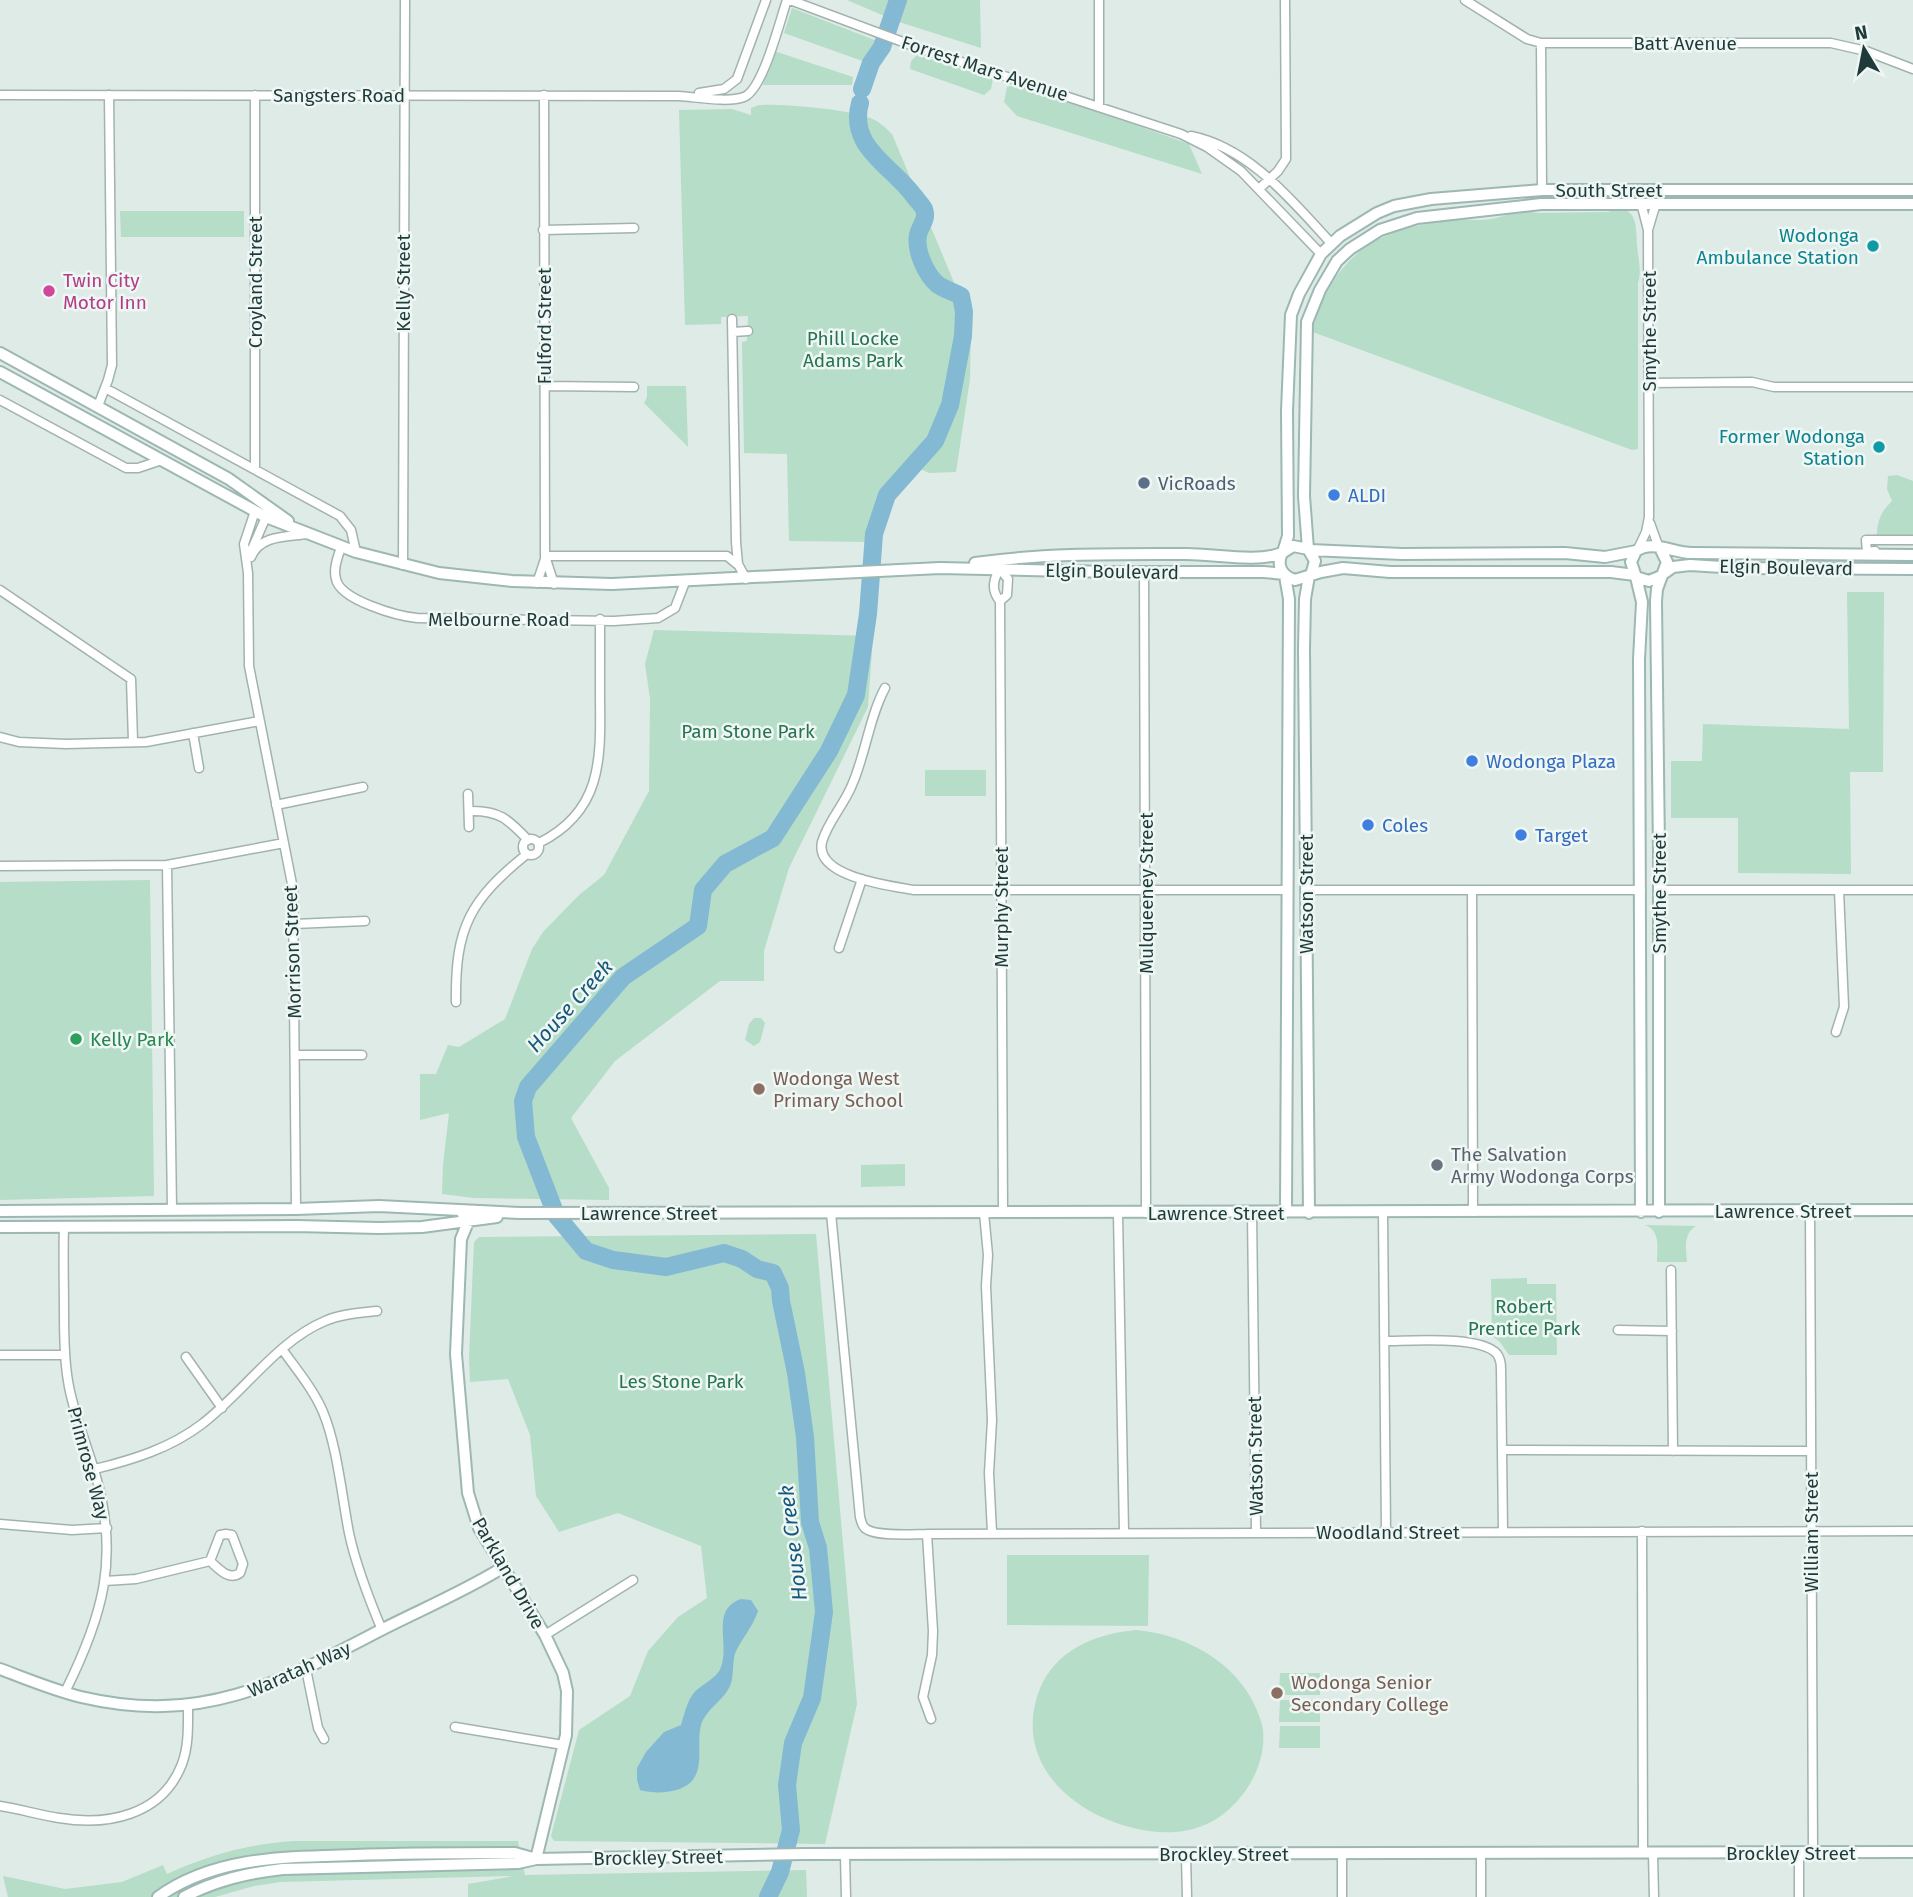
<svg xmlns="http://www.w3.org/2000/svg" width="1913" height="1897" viewBox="0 0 1913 1897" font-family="'Fira Sans',sans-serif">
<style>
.green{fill:#b6ddc7}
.water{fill:#83b9d3}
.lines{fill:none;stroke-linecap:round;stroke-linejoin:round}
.river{stroke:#83b9d3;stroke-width:18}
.street-casing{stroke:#a2b3af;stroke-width:11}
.secondary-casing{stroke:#9db7b2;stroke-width:14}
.street{stroke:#fff;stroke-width:8}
.secondary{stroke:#fff;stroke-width:10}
.culture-dot{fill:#0f9aa8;stroke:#eff7f5;stroke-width:2.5}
.hotel-dot{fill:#d1479c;stroke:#eff7f5;stroke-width:2.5}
.service-dot{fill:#5c6f8a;stroke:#eff7f5;stroke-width:2.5}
.shop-dot{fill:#3f7fe0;stroke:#eff7f5;stroke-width:2.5}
.leisure-dot{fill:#2e9e5b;stroke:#eff7f5;stroke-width:2.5}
.education-dot{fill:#8d6e63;stroke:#eff7f5;stroke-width:2.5}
.worship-dot{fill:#6b7280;stroke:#eff7f5;stroke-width:2.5}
.labels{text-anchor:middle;stroke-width:5;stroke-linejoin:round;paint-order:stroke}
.street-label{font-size:19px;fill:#1f3b39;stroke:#eff7f5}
.culture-label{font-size:19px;fill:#0d838f;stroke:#eff7f5;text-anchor:end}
.hotel-label{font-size:19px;fill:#b23c85;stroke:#eff7f5;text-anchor:start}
.park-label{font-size:19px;fill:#277452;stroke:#eff7f5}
.service-label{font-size:19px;fill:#4e5e75;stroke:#eff7f5;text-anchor:start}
.shop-label{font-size:19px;fill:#366cbe;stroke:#eff7f5;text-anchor:start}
.leisure-label{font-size:19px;fill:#27864d;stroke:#eff7f5;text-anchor:start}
.education-label{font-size:19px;fill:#785e54;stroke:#eff7f5;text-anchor:start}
.worship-label{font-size:19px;fill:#5b616d;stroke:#eff7f5;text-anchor:start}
.water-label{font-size:21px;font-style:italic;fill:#17587a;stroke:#eff7f5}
</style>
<rect width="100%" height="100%" fill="#dfebe7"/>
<path class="green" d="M847,0H980L981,48L896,21Z
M792,8L877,41L868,63L784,33Z
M774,51L853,77L852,85H763Z
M917,55L993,78L991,89L984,95L910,69L911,61Z
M1016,85L1026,86L1189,144L1202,174L1017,116L1004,102L1007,87Z
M759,105C786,104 844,109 870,118C879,121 886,128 892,134L971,323L970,379L956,472L929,473L912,465L887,495L872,542L789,541L787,454L744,453L742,342L747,341L748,316L721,317V324L685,325L679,110L732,109L751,115V108Z
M1522,210L1537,213L1608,212C1637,203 1636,224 1637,245C1638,259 1642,270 1638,283V449L1632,450L1310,331C1332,269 1360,236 1426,224C1436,222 1448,219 1458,219C1463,219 1469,220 1474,220C1490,221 1507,215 1522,210Z
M120,211H244V237H121Z
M647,386H686L688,447L644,403L647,397Z
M1897,475L1913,481V540L1877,541C1876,524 1880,512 1892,501L1887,489L1888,476Z
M1847,592H1884L1883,772H1850L1851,874L1738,873V818H1671V761H1702L1703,724L1849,729Z
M654,630L873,636L868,707L789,868L764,951V981H720L615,1061L571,1118L609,1188V1200L474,1198L442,1194L443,1165L449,1113L420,1120V1074H436L448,1045L459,1047L505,1019L532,949L543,932L578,896L604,875L649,791L650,699L645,664Z
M925,770H986V796H925Z
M150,880L154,1196L0,1200V882Z
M754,1018H761L765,1023L760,1042L754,1046L745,1040L749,1024Z
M905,1164V1186L861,1187V1165Z
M1645,1225L1696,1226C1683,1234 1686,1248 1687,1262H1657C1657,1248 1661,1231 1645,1225Z
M816,1234L857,1704L825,1844L554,1841L551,1836L579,1730L630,1696L648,1651L678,1617L707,1598L701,1546L618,1513L559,1532L536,1496L530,1435L508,1379L470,1382L469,1358L474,1242L479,1237Z
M1527,1278V1284H1556L1557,1355H1509L1500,1342L1492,1336L1491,1279Z
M1007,1555H1149L1148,1626L1007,1625Z
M1136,1630C1190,1635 1244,1666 1261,1721C1269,1747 1256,1780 1239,1799C1215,1827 1185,1836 1149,1831C1080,1821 1011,1767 1039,1691C1055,1650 1094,1634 1136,1630Z
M1280,1673H1320V1695H1279Z
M1280,1700H1320V1722H1279Z
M1280,1726H1320V1748H1279Z
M294,1841H518L525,1875L806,1870L807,1897H468V1884L514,1876L281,1882L254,1886L215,1897H8L3,1876L65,1889L122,1882L163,1865L167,1874C209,1855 248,1844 294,1841Z"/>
<path class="water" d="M741,1599L751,1600L758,1611C753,1626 744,1636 737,1649C731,1659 735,1675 730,1686C724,1700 706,1709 701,1725C696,1743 705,1767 691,1782C678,1794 655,1794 640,1790L637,1780V1768L646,1752L664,1732L681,1725C684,1715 687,1702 693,1694C701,1684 717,1679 721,1667C730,1643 710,1610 741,1599Z"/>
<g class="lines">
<path class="river" d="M862,89L871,63L882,47L898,0
M768,1897L780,1872L791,1830L787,1785L793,1743L812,1698L824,1612L818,1548L810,1522L805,1437L796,1373L781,1301L780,1288L773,1273L757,1269L742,1259L724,1253L666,1267L613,1260L586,1251L556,1215L526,1137L523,1101L528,1087L623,977L698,926L703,890L725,864L773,838L829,751L856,695L868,614L874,534L887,495L935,441L950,405L963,336L964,312L961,296C954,292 943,289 937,284C926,274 915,251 918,235C920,225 928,220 924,209C922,205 917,200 914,196C891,165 848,147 860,103"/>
<defs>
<path id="street" d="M790,0L919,48L1181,134L1207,147L1241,171L1321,254
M1465,0L1527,39L1541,43H1831L1866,51L1913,69
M1541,43L1542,190
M699,93L724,89L737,79L766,0
M0,95L679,96C696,97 728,103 744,97C763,90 780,20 787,0
M544,95L545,556L554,584
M1099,106V0
M1191,136C1250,148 1292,201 1331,243
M1260,188L1278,171L1286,159L1285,0
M543,230L634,228
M1648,230L1656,203
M732,319L736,542L738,564L746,579
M733,332L748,331
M1649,383L1752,382L1774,387H1913
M545,386L634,387
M105,388L340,516L351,530L356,552
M0,400L126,468H138L162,460
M98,406L108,380L112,365L109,95
M255,469V95
M255,511L244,544L248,573L249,666L293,889L296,1209
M1650,523L1659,548
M341,547C338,557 333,568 336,579C340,600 397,616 417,618L614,621L658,618L675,608L685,582
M252,549L266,517
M1638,549L1646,532L1649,517L1648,230L1641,203
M1875,551L1867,552L1866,540H1913
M545,556H727L738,565
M251,557C260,535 286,537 307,534
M403,565L405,0
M1144,572L1146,1213
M537,583L545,559
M0,590L131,679L133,741
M1000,601L1007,595L1008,579L1000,569C993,579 991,591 1000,601L1003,1213
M885,688C869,718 866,753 852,785C844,805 828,821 822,842C814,877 891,886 914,890H1287
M193,733L199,768
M0,737L19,742L66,744L146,742L259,721
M468,794L469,827
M276,805L363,787
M469,811C499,810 508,819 528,840
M523 847a8 8 0 1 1 16 0a8 8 0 1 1-16 0Z
M539,843C601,812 601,762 600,700C600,673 600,646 600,619
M167,865L172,1209
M0,866L167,865L284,843
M1306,890H1641
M1659,890H1913
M1472,892L1473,1212
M294,924L365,921
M839,948L862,879
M456,1002C455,927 470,900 527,854
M1836,1032L1844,1007L1839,890
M295,1055H362
M1810,1210L1813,1853
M1252,1212L1256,1532
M831,1213L860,1517C861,1520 862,1526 865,1528C874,1537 913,1534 927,1534L1913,1531
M984,1213L988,1255L986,1286L992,1420L989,1473L992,1532
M1383,1213L1386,1532
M1118,1214L1124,1532
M64,1227C63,1255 64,1284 64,1312C64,1335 64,1358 68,1381C73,1413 86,1442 95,1473C120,1557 103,1616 65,1692
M1671,1270L1673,1451
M1618,1330L1672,1331
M1385,1341C1409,1341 1481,1335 1497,1354C1500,1358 1501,1364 1501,1369L1503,1532
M282,1349C296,1369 314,1390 323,1412C337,1445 342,1497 349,1533C356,1566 369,1599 382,1630
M0,1355H65
M186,1357L222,1408
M1503,1450L1811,1451
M95,1469C132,1460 171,1448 202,1424C243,1393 277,1341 325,1321C341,1314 359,1313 377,1311
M0,1524L72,1530L107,1528
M1642,1531L1643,1853
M927,1534L933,1631L932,1655L923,1697L931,1719
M105,1581L136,1579L210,1561L220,1535L226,1534L232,1535L243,1564L240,1573C229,1581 219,1569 210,1561
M545,1635L633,1580
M306,1669L318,1728L324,1739
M455,1727L563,1745
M0,1806C20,1809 39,1815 59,1818C107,1826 162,1816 182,1764C189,1745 188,1725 188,1705
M1653,1853L1654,1897
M1799,1853V1897
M1342,1854V1897
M1481,1854V1897
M845,1855L846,1897
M1186,1855L1187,1897"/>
<path id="secondary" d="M0,353L229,479L288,521
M0,372L266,517L356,552L439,573L512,581L612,584L940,568L1110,572H1264L1284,574
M1308,549L1304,496L1307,322L1320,290L1337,261L1350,249L1380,230L1417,218L1541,204H1913
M1310,550L1402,554L1565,553L1605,557L1636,551
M1283,552L1288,536L1287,411L1291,315L1299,294L1321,254L1340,236L1377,213L1394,206L1431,199L1542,190H1913
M975,563C1045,553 1115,554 1186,554C1215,554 1257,563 1282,553
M1663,574L1673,567L1690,565L1738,568L1913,569
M1311,575L1315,561L1308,549L1293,546L1282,553C1276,566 1282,576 1295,580L1321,572L1343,568L1390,572H1611L1635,575
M1285,576L1289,599L1286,1212
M1661,576L1649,581L1636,577L1631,562L1636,551C1652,539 1673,553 1692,553C1766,554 1839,554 1913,555
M1636,577L1642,602L1639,659L1641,1212
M0,1211L296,1209L379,1206L520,1213L1913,1210
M461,1211L468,1222L461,1239L456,1354L468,1493L479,1528L545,1635L563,1673L567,1691L566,1735L536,1859
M1659,1212V851L1656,601L1657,589L1667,562L1660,548
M1309,1213L1304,649L1305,599L1309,576
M0,1227L296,1226L379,1228L422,1227L497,1217
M0,1669C27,1679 53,1690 81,1697C200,1725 276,1685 379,1631C420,1610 463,1592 502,1568
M158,1897C215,1856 287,1857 354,1855C408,1853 462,1853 515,1853L533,1858
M184,1897C216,1880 248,1873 283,1869L518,1863L536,1859L804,1854L1913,1852"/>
</defs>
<use href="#street" class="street-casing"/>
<use href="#secondary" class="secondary-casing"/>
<use href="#street" class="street"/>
<use href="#secondary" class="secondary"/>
</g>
<g class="culture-dot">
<circle cx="1873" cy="246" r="7"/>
<circle cx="1879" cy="447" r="7"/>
</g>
<circle class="hotel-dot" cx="49" cy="291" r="7"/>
<circle class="service-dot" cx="1144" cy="483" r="7"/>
<g class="shop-dot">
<circle cx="1334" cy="495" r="7"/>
<circle cx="1472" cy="761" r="7"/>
<circle cx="1368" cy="825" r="7"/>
<circle cx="1521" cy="835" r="7"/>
</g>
<circle class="leisure-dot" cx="76" cy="1039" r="7"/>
<g class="education-dot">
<circle cx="759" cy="1089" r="7"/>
<circle cx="1277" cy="1693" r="7"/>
</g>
<circle class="worship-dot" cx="1437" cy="1165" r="7"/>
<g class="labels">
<g class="street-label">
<text x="1685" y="50">Batt Avenue</text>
<text transform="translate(985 68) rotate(18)" y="7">Forrest Mars Avenue</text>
<text x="339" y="102">Sangsters Road</text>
<text x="1609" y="197">South Street</text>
<text transform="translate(255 282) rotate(-90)" y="7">Croyland Street</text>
<text transform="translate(403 283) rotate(-90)" y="7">Kelly Street</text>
<text transform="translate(544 326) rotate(-90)" y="7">Fulford Street</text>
<text transform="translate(1649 331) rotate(-90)" y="7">Smythe Street</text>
<text transform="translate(1786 567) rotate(1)" y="7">Elgin Boulevard</text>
<text transform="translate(1112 571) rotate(1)" y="7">Elgin Boulevard</text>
<text x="499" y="626">Melbourne Road</text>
<text transform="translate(1146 893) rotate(-90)" y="7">Mulqueeney Street</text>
<text transform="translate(1659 893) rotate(-90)" y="7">Smythe Street</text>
<text transform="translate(1306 894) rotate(-90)" y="7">Watson Street</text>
<text transform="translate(1001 907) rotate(-90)" y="7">Murphy Street</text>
<text transform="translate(292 952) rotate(-92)" y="7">Morrison Street</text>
<text x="1783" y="1218">Lawrence Street</text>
<text x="649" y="1220">Lawrence Street</text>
<text x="1216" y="1220">Lawrence Street</text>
<text transform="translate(1255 1456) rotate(-91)" y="7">Watson Street</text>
<text transform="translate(89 1463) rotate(75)" y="7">Primrose Way</text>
<text x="1388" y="1539">Woodland Street</text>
<text transform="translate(1811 1532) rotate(-90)" y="7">William Street</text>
<text transform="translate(509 1573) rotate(60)" y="7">Parkland Drive</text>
<text transform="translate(299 1669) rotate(-24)" y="7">Waratah Way</text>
<text x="1791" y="1860">Brockley Street</text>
<text x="1224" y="1861">Brockley Street</text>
<text transform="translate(658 1857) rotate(-1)" y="7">Brockley Street</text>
</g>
<g class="culture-label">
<text x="1859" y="242">Wodonga<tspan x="1859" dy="22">Ambulance Station</tspan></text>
<text x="1865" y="443">Former Wodonga<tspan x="1865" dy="22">Station</tspan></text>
</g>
<g class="hotel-label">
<text x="63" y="287">Twin City<tspan x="63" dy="22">Motor Inn</tspan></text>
</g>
<g class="park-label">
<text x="853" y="345">Phill Locke<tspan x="853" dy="22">Adams Park</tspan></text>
<text x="748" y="738">Pam Stone Park</text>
<text x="1524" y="1313">Robert<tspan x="1524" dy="22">Prentice Park</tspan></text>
<text x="681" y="1388">Les Stone Park</text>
</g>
<g class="service-label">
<text x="1158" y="490">VicRoads</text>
</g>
<g class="shop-label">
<text x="1348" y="502">ALDI</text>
<text x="1486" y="768">Wodonga Plaza</text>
<text x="1382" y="832">Coles</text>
<text x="1535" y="842">Target</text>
</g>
<g class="leisure-label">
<text x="90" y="1046">Kelly Park</text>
</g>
<g class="education-label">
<text x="773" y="1085">Wodonga West<tspan x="773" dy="22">Primary School</tspan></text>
<text x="1291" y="1689">Wodonga Senior<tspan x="1291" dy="22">Secondary College</tspan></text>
</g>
<g class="worship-label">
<text x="1451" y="1161">The Salvation<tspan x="1451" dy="22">Army Wodonga Corps</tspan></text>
</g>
<g class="water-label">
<text transform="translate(570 1006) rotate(-48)" y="7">House Creek</text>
<text transform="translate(793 1543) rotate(-97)" y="7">House Creek</text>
</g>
</g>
<g transform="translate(1864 49) rotate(350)" stroke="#eff7f5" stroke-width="5" paint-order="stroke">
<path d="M0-5L12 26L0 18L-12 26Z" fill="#1f3b39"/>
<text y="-10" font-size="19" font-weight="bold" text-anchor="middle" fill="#1f3b39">N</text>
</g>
</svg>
